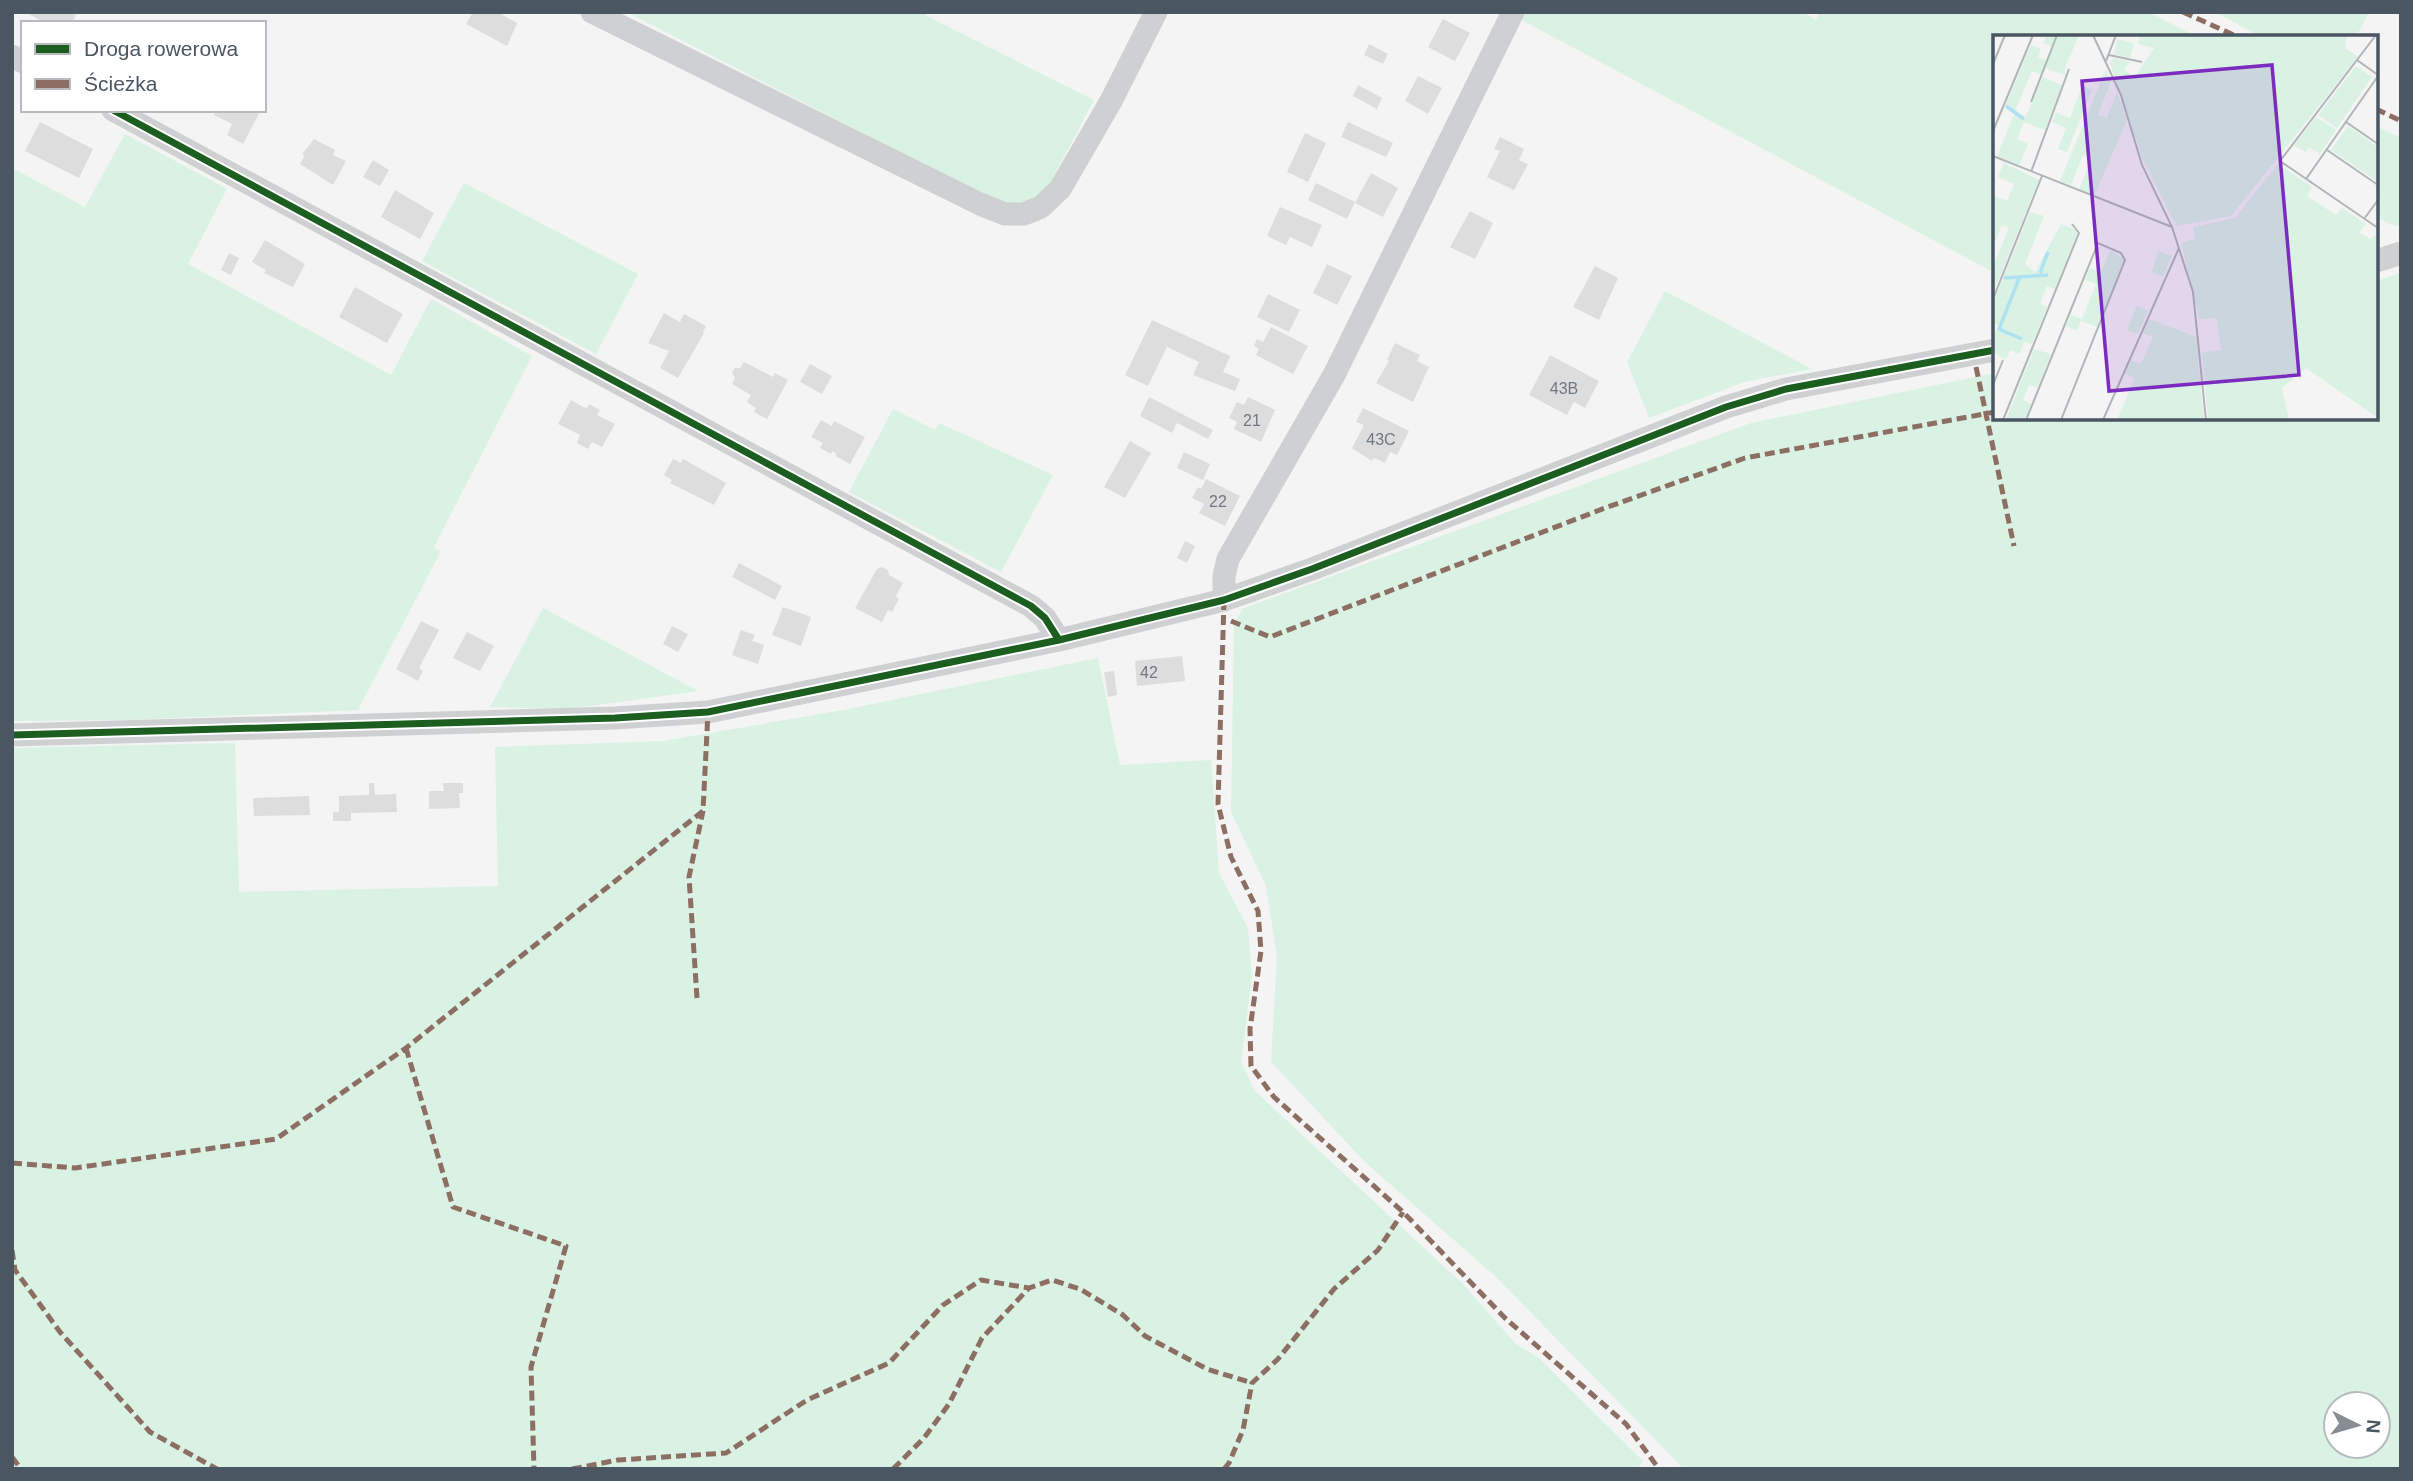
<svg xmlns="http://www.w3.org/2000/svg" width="2413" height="1481" viewBox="0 0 2413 1481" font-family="Helvetica,sans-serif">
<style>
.green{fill:#d9f2e3;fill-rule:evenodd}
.building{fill:#ddddde}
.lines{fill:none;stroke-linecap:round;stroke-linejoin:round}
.minor{stroke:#ced0d2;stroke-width:23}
.quiet{stroke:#8d6e63;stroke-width:5;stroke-dasharray:10 5;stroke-linecap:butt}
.cycleway-casing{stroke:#fff;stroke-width:11}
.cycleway{stroke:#1b5e20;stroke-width:7}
.labels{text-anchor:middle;stroke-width:5;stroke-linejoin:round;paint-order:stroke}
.number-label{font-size:16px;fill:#707881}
.inset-river{fill:none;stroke:#aee2f0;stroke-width:3.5}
.inset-road{fill:none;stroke:#b0b5b9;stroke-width:2}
.view{fill:#7b2cbf;fill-opacity:0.15;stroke:#7b2cbf;stroke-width:3.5}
.inset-edge{fill:none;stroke:#4a5661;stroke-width:3.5}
</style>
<rect width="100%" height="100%" fill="#f4f4f4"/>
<path class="green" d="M627,12H926L925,15L1094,100L1040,202L1010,209Z
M1523,12H1802L1816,20L1820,12H2148L2197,37H1995V273L1520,19Z
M2215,12H2369L2356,37H2262Z
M2376,126L2401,138V225L2395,226L2376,217Z
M125,134L227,189L188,264L391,375L431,299L532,356L434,547L441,551L358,710L128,720L12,721V168L85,207Z
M464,183L638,274L596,354L422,261Z
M2401,273V1469H1684L1495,1276L1366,1163L1271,1062L1277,957L1266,886L1231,812L1234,626L1242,609L1751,423L1995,373V418H2376V281ZM2336,1404H2378V1446H2336Z
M1665,291L1812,369L1744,382L1649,418L1627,362Z
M893,409L935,430L939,423L1053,475L1001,572L849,492Z
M543,608L698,691L569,709L490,707Z
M1098,658L1120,765L1211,760L1219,873L1248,928L1252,976L1241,1062L1255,1091L1463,1284L1516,1344L1539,1358L1643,1461L1637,1469H12V748L235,743L239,892L498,886L495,747L664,741L843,710Z"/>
<path class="building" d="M25,12H71L76,15L72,23H45Z
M473,12H497L517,23L507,46L466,24Z
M1443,19L1470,33L1455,61L1428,47Z
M1369,44L1388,54L1383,64L1364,55Z
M1418,76L1442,88L1428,114L1405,101Z
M1358,85L1382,98L1377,109L1353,96Z
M216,110H261L243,144L227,135L232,124L214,115Z
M40,122L93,149L79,178L25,151Z
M1348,122L1393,143L1386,157L1341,137Z
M1305,133L1326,143L1308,182L1287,172Z
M1500,137L1524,149L1519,160L1528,164L1514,190L1487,177L1500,151L1494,149Z
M314,139L335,150L333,155L346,161L333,185L300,164L304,157L303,153Z
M373,160L389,170L380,186L363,177Z
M1371,173L1398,188L1383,217L1355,203Z
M1316,183L1355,202L1347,219L1308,200Z
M395,190L434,213L420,239L381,217Z
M1280,207L1322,225L1312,247L1290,237L1286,245L1267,236Z
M1470,211L1493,223L1475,259L1450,247Z
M265,240L305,264L293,287L264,273L266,270L252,262Z
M229,253L239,258L231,275L221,270Z
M1327,264L1352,276L1337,305L1313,293Z
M1595,266L1618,278L1599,320L1573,307Z
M355,287L403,314L387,343L339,317Z
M1268,294L1300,310L1289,332L1257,317Z
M664,313L680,322L684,314L706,326L703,332L704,333L678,378L660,368L669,351L648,343Z
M1152,320L1230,356L1223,372L1240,379L1235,391L1193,375L1199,362L1167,347L1148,386L1125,375Z
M1271,327L1308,346L1293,374L1256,355L1259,349L1254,346L1257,339L1263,342Z
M1395,343L1420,355L1417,361L1429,367L1413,402L1376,383L1389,361L1387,360Z
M1550,355L1599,381L1585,408L1574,402L1567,415L1529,395Z
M744,362L773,377L775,373L788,380L767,419L754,412L756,408L747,402L751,395L732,384L735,378L732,373L735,368H740Z
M810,364L832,376L822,394L800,382Z
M1149,397L1213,430L1208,439L1177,423L1172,433L1140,416Z
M1248,397L1275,410L1261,442L1234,429L1237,422L1229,418L1237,402L1244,405Z
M571,400L587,409L589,404L600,410L597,415L615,424L602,447L592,442L588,449L577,443L580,435L558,424Z
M1363,408L1409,431L1397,455L1390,452L1385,463L1374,458L1372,461L1352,448L1364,425L1356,422Z
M821,420L832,426L834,421L865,437L850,464L835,456L837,454L832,451L831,454L820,448L823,443L811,437Z
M1130,441L1151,453L1125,498L1104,487Z
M1184,452L1210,464L1203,480L1177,468Z
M673,459L681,463L683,459L726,483L714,505L670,483L672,480L664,475Z
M1206,479L1240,496L1225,526L1199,513L1204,504L1192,498L1198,487L1201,489Z
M1185,541L1195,546L1187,563L1177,558Z
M739,563L782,586L775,600L732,577Z
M882,567L888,570L889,575L903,583L896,596L899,599L892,612L888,610L882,622L855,608L877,569Z
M783,607L811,617L801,646L772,635Z
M421,621L439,630L419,668L423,671L418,681L396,669Z
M672,626L688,634L678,652L663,644Z
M741,630L755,635L752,641L764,645L758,664L732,655Z
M467,632L494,646L480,671L453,658Z
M1182,656L1185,681L1137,686L1135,661Z
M1114,671L1117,695L1108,697L1104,672Z
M369,783H374L375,795L396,794L397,812L351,813V821H333V812H339V796L369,795Z
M443,783H463V793H459L460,808L429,809V791H444Z
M309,796L310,815L254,816L253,798Z"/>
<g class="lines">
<path class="minor" d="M592,12L980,204L1005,214H1024L1041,207L1060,189L1111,101L1156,12
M12,56L23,62
M113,110L1031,606L1045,618L1059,640
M2376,261L2401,253
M1224,600V576L1228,559L1334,375L1513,12
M12,735L615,718L708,712L1059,640L1224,600L1312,569L1726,407L1786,389L1995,350"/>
<path class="quiet" d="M2183,12L2238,37
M2376,109L2401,121
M1976,367L2014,546
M1224,600L1218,804L1231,857L1258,911L1261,951L1250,1029L1251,1066L1274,1097L1403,1212L1505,1318L1626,1424L1659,1469
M1231,621L1270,637L1605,508L1745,458L1995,412
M697,998L689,877L703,811
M406,1048L453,1207L566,1246L531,1367L534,1469
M12,1163L75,1168L276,1139L406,1048L703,811L708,712
M12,1250L15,1270L60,1332L150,1432L217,1469
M12,1457L21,1469
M572,1469L618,1460L726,1453L807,1400L889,1363L943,1305L981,1280L1029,1288
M893,1469L924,1438L949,1404L982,1338L1029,1288L1052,1280L1080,1289L1123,1315L1145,1336L1207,1369L1252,1383
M1224,1469L1229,1463L1243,1430L1252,1383L1278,1359L1334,1289L1378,1250L1403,1212"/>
<defs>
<path id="cycleway" d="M113,110L1031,606L1045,618L1059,640
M12,735L615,718L708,712L1059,640L1224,600L1312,569L1726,407L1786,389L1995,350"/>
</defs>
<use href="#cycleway" class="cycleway-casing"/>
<use href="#cycleway" class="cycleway"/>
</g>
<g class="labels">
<g class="number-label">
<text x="1564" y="394">43B</text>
<text x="1252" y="426">21</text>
<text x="1381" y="445">43C</text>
<text x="1218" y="507">22</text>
<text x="1149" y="678">42</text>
</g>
</g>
<g transform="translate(1993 35)">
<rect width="385" height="385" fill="#f4f4f4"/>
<path d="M54,0H86L71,35L73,41L53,33L49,40L39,36L22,76L32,84L49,42L69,50L52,95L31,87L24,104L35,109L26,130L4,121L21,79L12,72L38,10L48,14L45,22L55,26L60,12L50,8ZM147,0H354L352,13L365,22L238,181L183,191L151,127L117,28L120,23L137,27L131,35L142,42L161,13L145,9ZM124,4L141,8L137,23L121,19ZM363,31L379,42L344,93L325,80ZM113,34L118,46L105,80L114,83L124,57L134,85L101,161L86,155L98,123L90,120L78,150L67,146ZM89,51L99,55L74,117L65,114L73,93L59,87L63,78L77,83ZM323,82L343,95L327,119L316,112L312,117L301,110ZM355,91L385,112V147L338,115ZM11,128L46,145L0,258V231L16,193L9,190L0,212V160L14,166L21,149L5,142ZM285,129L319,152L314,161L343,180L349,173L373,189L366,197L377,204L385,198V383L313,333L289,353L296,385H215L209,318L228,315L224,283L206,284L188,208L202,204L200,192L242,183ZM37,177L51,181L32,229L42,237L68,189L85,196L62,254L54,251L47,269L54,272L39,309L32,307L26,319L17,315L13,325L0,317V300L7,291L0,288V268ZM117,215L131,224L104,292L88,286L84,296L73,291L78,280L89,284L103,249L92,245L97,233L108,237ZM165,216L178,221L170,242L159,237ZM144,271L155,276L145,299L134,295ZM156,284L203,302L211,385H124L142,343L132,339L138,325L148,329L160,302L150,298ZM41,314L58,319L44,353L36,350L30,365L38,369L31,385H13Z" fill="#d9f2e3"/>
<path class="inset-river" d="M13,71L31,84M47,238L55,217M27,241L6,294L29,304M11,243L55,240"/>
<path class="inset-road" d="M100,0L128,60L149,130L179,192L200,257L213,385M383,0L287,126L385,193M116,20L149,27M364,25L385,40M113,26L123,0M0,29L12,0M38,67L64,0M353,87L385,109M0,96L40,0M334,115L385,150M0,121L179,192M38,137L76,34M313,144L385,41M371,184L385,165M0,264L49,141M0,350L10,325M10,385L86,198L79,189M33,385L105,208L128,218L132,225L68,385M110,385L186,213"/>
<path class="view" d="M279,30L306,340L116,356L89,46Z"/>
<rect width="385" height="385" class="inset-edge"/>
</g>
<rect width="2413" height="1481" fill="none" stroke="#4a5661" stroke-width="28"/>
<rect x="21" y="21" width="245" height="91" fill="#ffffff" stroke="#b7bbc0" stroke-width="2"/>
<rect x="35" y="44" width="35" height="10" fill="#1b5e20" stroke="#b7bbc0" stroke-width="2"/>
<text x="84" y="56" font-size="21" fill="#4a5661">Droga rowerowa</text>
<rect x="35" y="79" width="35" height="10" fill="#8d6e63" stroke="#b7bbc0" stroke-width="2"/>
<text x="84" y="91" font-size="21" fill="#4a5661">Ścieżka</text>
<g transform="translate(2357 1425) rotate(95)"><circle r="33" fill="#ffffff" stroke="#b7bbc0" stroke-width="2"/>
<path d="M0-5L12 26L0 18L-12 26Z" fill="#868d94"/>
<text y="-10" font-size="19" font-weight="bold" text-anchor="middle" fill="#4a5661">N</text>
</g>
</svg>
